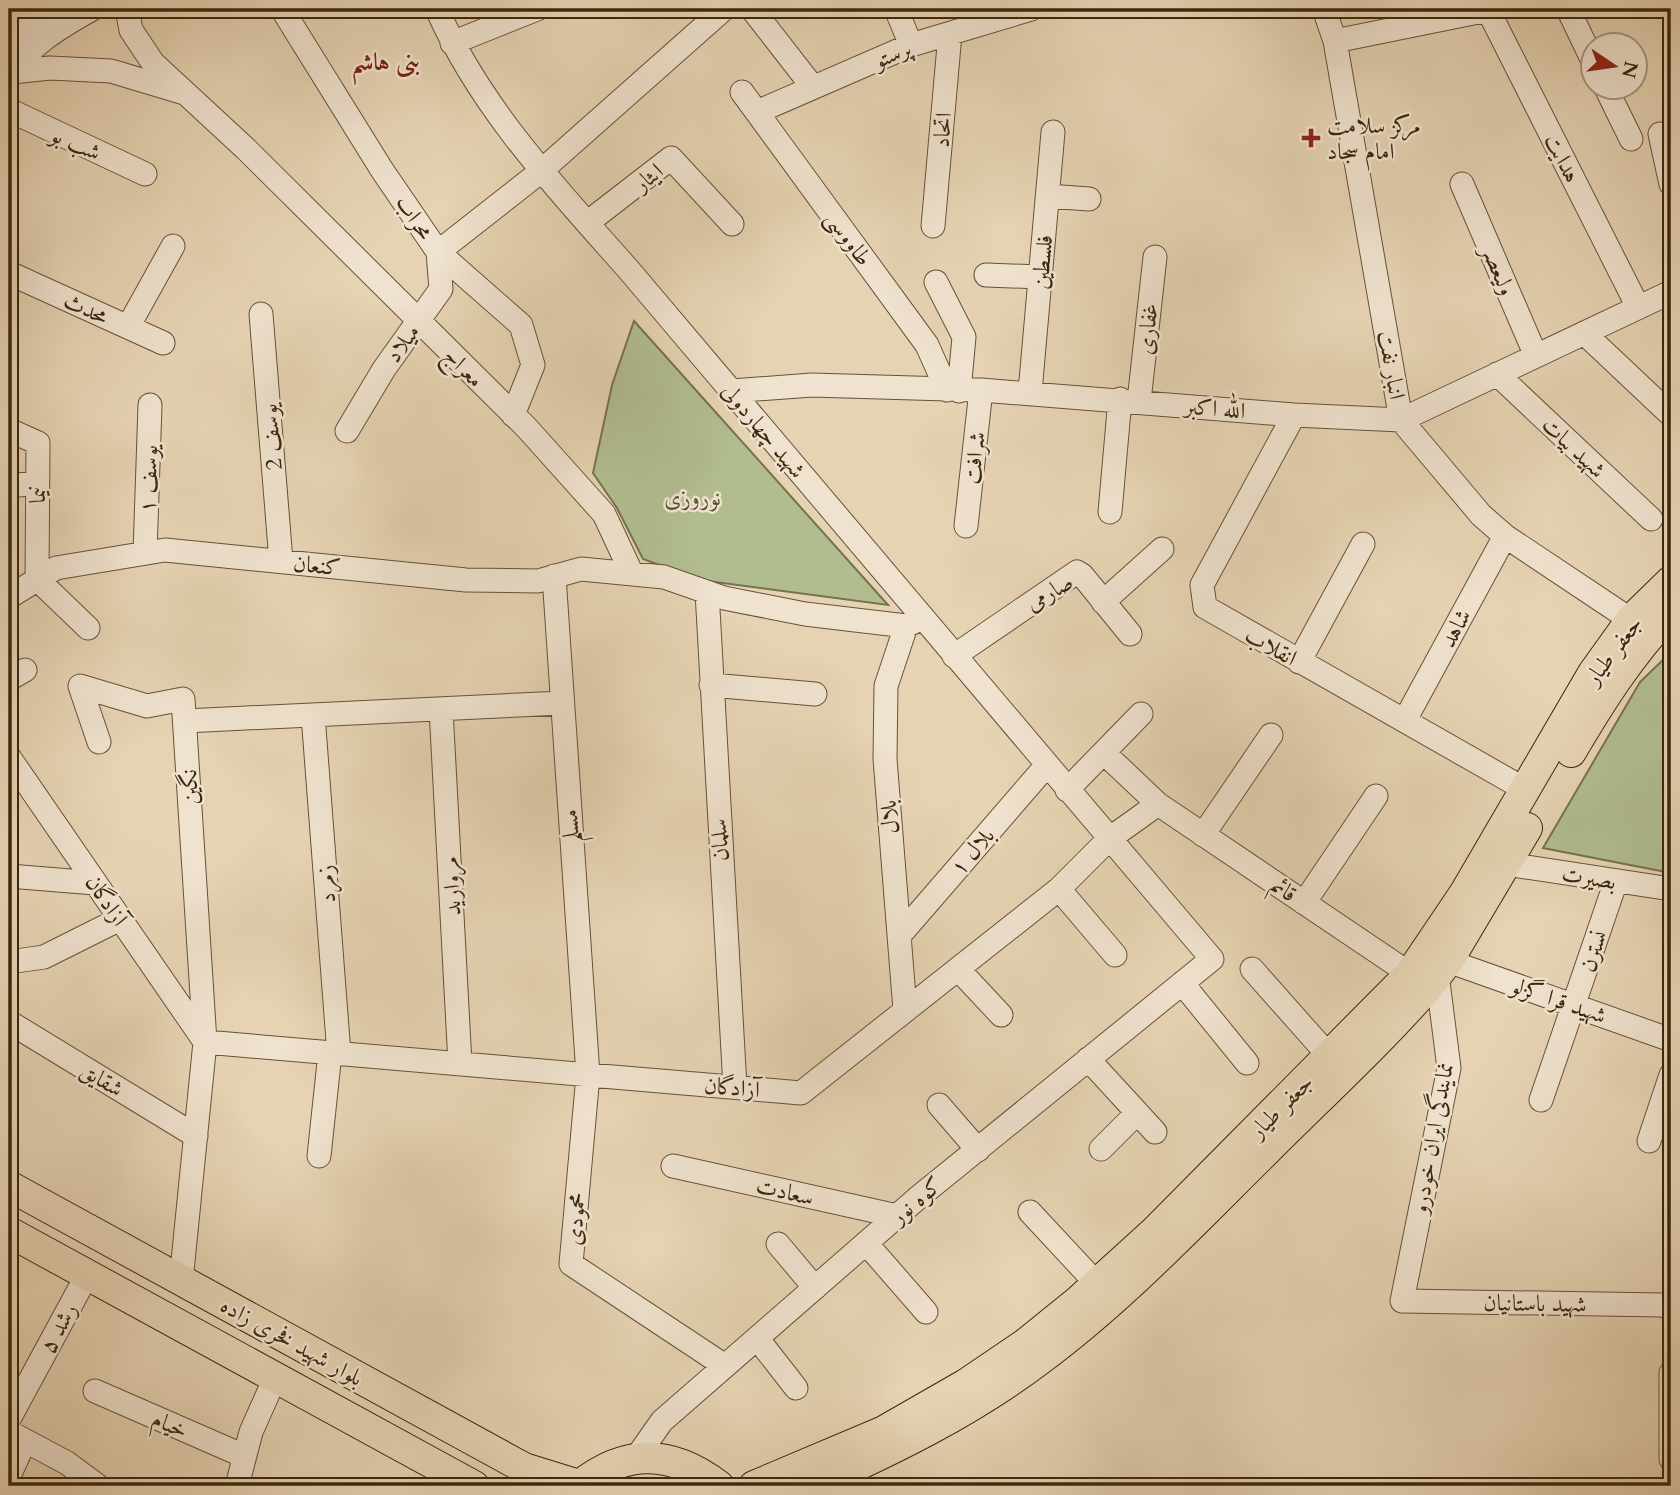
<svg xmlns="http://www.w3.org/2000/svg" width="1680" height="1495" viewBox="0 0 1680 1495" font-family="Cardo,Amiri,serif">
<style>
.green{fill:#b1bd8f;stroke:#76724e;stroke-width:2}
.lines{fill:none;stroke-linecap:round;stroke-linejoin:round}
.minor-casing{stroke:#665236;stroke-width:25}
.major-casing{stroke:#3b270d;stroke-width:32}
.minor{stroke:#efe2ce;stroke-width:23}
.major{stroke:#e6d3b3;stroke-width:30}
.poi-dot{fill:#8f2418;stroke:#efe2ce;stroke-width:2.5}
.labels{text-anchor:middle;stroke-width:5;stroke-linejoin:round;paint-order:stroke}
.street-label{font-size:23px;fill:#3b270d;stroke:#efe2ce}
.poi-label{font-size:23px;fill:#3b270d;stroke:#efe2ce;text-anchor:start}
.park-label{font-size:23px;font-style:italic;fill:#584c2e;stroke:#efe2ce}
.neighbourhood-label{font-size:24px;font-weight:bold;fill:#7a1f14;stroke:#efe2ce}
</style>
<rect width="100%" height="100%" fill="#e6d3b3"/>
<filter id="stains"><feTurbulence type="fractalNoise" baseFrequency=".00286" numOctaves="4"/><feColorMatrix values="0 0 0 0 .2 0 0 0 0 .09 0 0 0 0 .02 0 0 0 .5 -.17"/></filter>
<radialGradient id="worn" r=".72"><stop offset=".6" stop-color="#630" stop-opacity="0"/><stop offset="1" stop-color="#630" stop-opacity=".3"/></radialGradient>
<path class="green" d="M634,321L888,605L700,580L643,559L617,508L593,473L612,385Z
M1671,652V873L1543,848L1640,682Z"/>
<g class="lines">
<defs>
<path id="minor" d="M127,9L131,30L153,63L246,149L526,427L604,514L632,574
M282,9L382,170L438,252L521,325L533,365L513,415
M437,9C480,108 557,189 628,269L1212,959L920,1196L662,1421L636,1458
M752,9L812,86
M896,9L911,45
M1324,9L1335,41L1401,420L1481,515L1505,536L1631,620L1641,633
M1568,9L1592,59
M1488,10L1638,307
M1335,41L1493,9
M452,43L537,9
M9,44L37,17L52,9
M12,72L50,68L111,71L181,92
M9,77C29,45 60,27 92,9
M1606,88L1631,139
M742,92L927,345L947,390
M9,110L145,174
M757,112L911,45L1031,9
M1660,134L1671,184
M1462,184L1536,356
M1048,196L1089,199
M587,223L671,158L732,224
M933,226L950,34
M9,273L163,343
M986,275L1040,277
M936,282L964,337L959,391
M261,314L281,561
M128,327L173,246
M1584,333L1671,415
M1497,374L1651,519
M731,391L812,385L981,390L1294,415L1401,420L1671,292
M1030,392L1053,132
M1139,401L1155,257
M1294,415L1202,585L1205,607L1526,790
M9,430L38,443L37,579L88,628
M347,431L384,369L441,289L438,252L540,172L724,9
M9,486L37,483
M1110,512L1120,399
M966,526L981,390
M145,553L150,405
M554,576L588,1075L571,1264L725,1366
M707,592L735,1087
M9,597L56,568L165,550L466,580L538,581L581,569L664,577L724,598L805,614L906,626L922,618
M1103,602L1162,549
M954,656L1077,572L1082,575L1130,634
M1299,662L1363,544
M9,679L25,670
M711,685L815,694
M441,709L460,1064
M313,715L339,1054
M1405,720L1505,536
M185,721L562,703
M99,742L80,686L147,706L183,699L205,1042L181,1281
M1104,753L1158,804L1410,974
M9,757L205,1042L801,1093L1059,889L1109,839L1158,804
M1067,790L1141,714
M1203,835L1271,735
M1506,864L1671,889
M9,876L95,883
M1059,889L1115,955
M1304,903L1376,796
M899,936L1046,766
M1448,961L1671,1040
M9,962L44,957L120,919
M958,969L1001,1015
M1252,969L1330,1057
M1437,974L1449,1068L1402,1301L1663,1305L1671,1309
M1182,983L1247,1063
M905,1010L885,759L886,686L906,626
M9,1022L196,1136
M1088,1059L1155,1132
M1541,1100L1616,881
M939,1105L978,1150
M1649,1141L1671,1075
M1101,1149L1137,1113
M319,1156L330,1053
M673,1166L897,1216
M1030,1212L1097,1284
M866,1243L926,1312
M778,1244L815,1288
M757,1338L796,1388
M1671,1373V1459
M95,1391L244,1456
M9,1419L87,1275
M9,1432L67,1463L98,1486
M9,1476L25,1441
M237,1486L251,1432L275,1378"/>
<path id="major" d="M1571,752C1601,701 1630,655 1671,612
M9,1186L524,1468L579,1485
M9,1232L474,1486
M579,1486C626,1448 672,1450 719,1486
M754,1486L884,1431L966,1384L1025,1344L1077,1302L1155,1231L1410,974L1464,894L1593,673L1631,620L1671,581
M812,1486C891,1451 969,1413 1038,1361C1122,1299 1194,1222 1267,1150C1321,1096 1377,1045 1427,988L1448,961L1527,828"/>
</defs>
<use href="#minor" class="minor-casing"/>
<use href="#major" class="major-casing"/>
<use href="#minor" class="minor"/>
<use href="#major" class="major"/>
</g>
<path class="poi-dot" d="M1307.5 127.5h7v7h7v7h-7v7h-7v-7h-7v-7h7z"/>
<g class="labels">
<g class="street-label">
<text transform="translate(892 54) rotate(-22)" y="8">پرستو</text>
<text transform="translate(942 130) rotate(-85)" y="8">اتحاد</text>
<text transform="translate(76 143) rotate(24)" y="8">شب بو</text>
<text transform="translate(1563 158) rotate(63)" y="8">هدایت</text>
<text transform="translate(648 177) rotate(-38)" y="8">ایثار</text>
<text transform="translate(415 217) rotate(56)" y="8">محراب</text>
<text transform="translate(849 238) rotate(54)" y="8">طاووسی</text>
<text transform="translate(1042 262) rotate(-85)" y="8">فلسطین</text>
<text transform="translate(1499 270) rotate(67)" y="8">ولیعصر</text>
<text transform="translate(86 308) rotate(24)" y="8">محدث</text>
<text transform="translate(1147 329) rotate(-84)" y="8">غفاری</text>
<text transform="translate(402 343) rotate(-54)" y="8">میلاد</text>
<text transform="translate(1392 365) rotate(80)" y="8">انبار نفت</text>
<text transform="translate(464 367) rotate(45)" y="8">معراج</text>
<text transform="translate(1215 408) rotate(5)" y="8">الله اکبر</text>
<text transform="translate(764 430) rotate(50)" y="8">شهید چهاردولی</text>
<text transform="translate(271 437) rotate(-95)" y="8">یوسف 2</text>
<text transform="translate(1574 447) rotate(43)" y="8">شهید بیات</text>
<text transform="translate(974 458) rotate(-84)" y="8">شرافت</text>
<text transform="translate(148 479) rotate(-88)" y="8">یوسف ۱</text>
<text transform="translate(37 495) rotate(-90)" y="8">نیما</text>
<text transform="translate(317 565) rotate(6)" y="8">کنعان</text>
<text transform="translate(1049 592) rotate(-31)" y="8">صارمی</text>
<text transform="translate(1455 628) rotate(-61)" y="8">شاهد</text>
<text transform="translate(1271 646) rotate(29)" y="8">انقلاب</text>
<text transform="translate(1613 650) rotate(-53)" y="8">جعفر طیار</text>
<text transform="translate(189 787) rotate(-93)" y="8">نگین</text>
<text transform="translate(889 817) rotate(-95)" y="8">بلال</text>
<text transform="translate(570 826) rotate(-94)" y="8">مسلم</text>
<text transform="translate(719 840) rotate(-93)" y="8">سلمان</text>
<text transform="translate(972 851) rotate(-49)" y="8">بلال ۱</text>
<text transform="translate(1589 877) rotate(9)" y="8">بصیرت</text>
<text transform="translate(326 884) rotate(-94)" y="8">زمرد</text>
<text transform="translate(451 886) rotate(-93)" y="8">مروارید</text>
<text transform="translate(1284 889) rotate(34)" y="8">قائم</text>
<text transform="translate(107 900) rotate(56)" y="8">آزادگان</text>
<text transform="translate(1593 951) rotate(-72)" y="8">نسترن</text>
<text transform="translate(1559 1000) rotate(19)" y="8">شهید قرا گزلو</text>
<text transform="translate(102 1079) rotate(31)" y="8">شقایق</text>
<text transform="translate(732 1087) rotate(5)" y="8">آزادگان</text>
<text transform="translate(1281 1106) rotate(-45)" y="8">جعفر طیار</text>
<text transform="translate(1432 1138) rotate(-80)" y="8">نمایندگی ایران خودرو</text>
<text transform="translate(785 1191) rotate(13)" y="8">سعادت</text>
<text transform="translate(916 1200) rotate(-40)" y="8">کوه نور</text>
<text transform="translate(575 1219) rotate(-85)" y="8">محمودی</text>
<text transform="translate(1535 1303) rotate(1)" y="8">شهید باستانیان</text>
<text transform="translate(58 1328) rotate(-62)" y="8">رشد ۵</text>
<text transform="translate(292 1341) rotate(29)" y="8">بلوار شهید فخری زاده</text>
<text transform="translate(170 1424) rotate(23)" y="8">خیام</text>
</g>
<g class="poi-label">
<text x="1327" y="133">مرکز سلامت<tspan x="1327" dy="26">امام سجاد</tspan></text>
</g>
<g class="park-label">
<text x="693" y="505">نوروزی</text>
</g>
<g class="neighbourhood-label">
<text x="386" y="70">بنی هاشم</text>
</g>
</g>
<rect width="1680" height="1495" fill="none" stroke="#e6d3b3" stroke-width="35"/>
<rect x="10" y="10" width="1659" height="1474" fill="none" stroke="#3b270d" stroke-width="3.5"/>
<rect x="18" y="18" width="1645" height="1460" fill="none" stroke="#3b270d" stroke-width="2"/>
<g transform="translate(1614 66) rotate(103)"><circle r="33" fill="#efe2ce" stroke="#a79781" stroke-width="2"/>
<path d="M0-5L12 26L0 18L-12 26Z" fill="#8f2418"/>
<text y="-10" font-size="19" font-weight="bold" text-anchor="middle" fill="#3b270d">N</text>
</g>
<rect width="100%" height="100%" filter="url(#stains)"/>
<rect width="100%" height="100%" fill="url(#worn)"/>
</svg>
